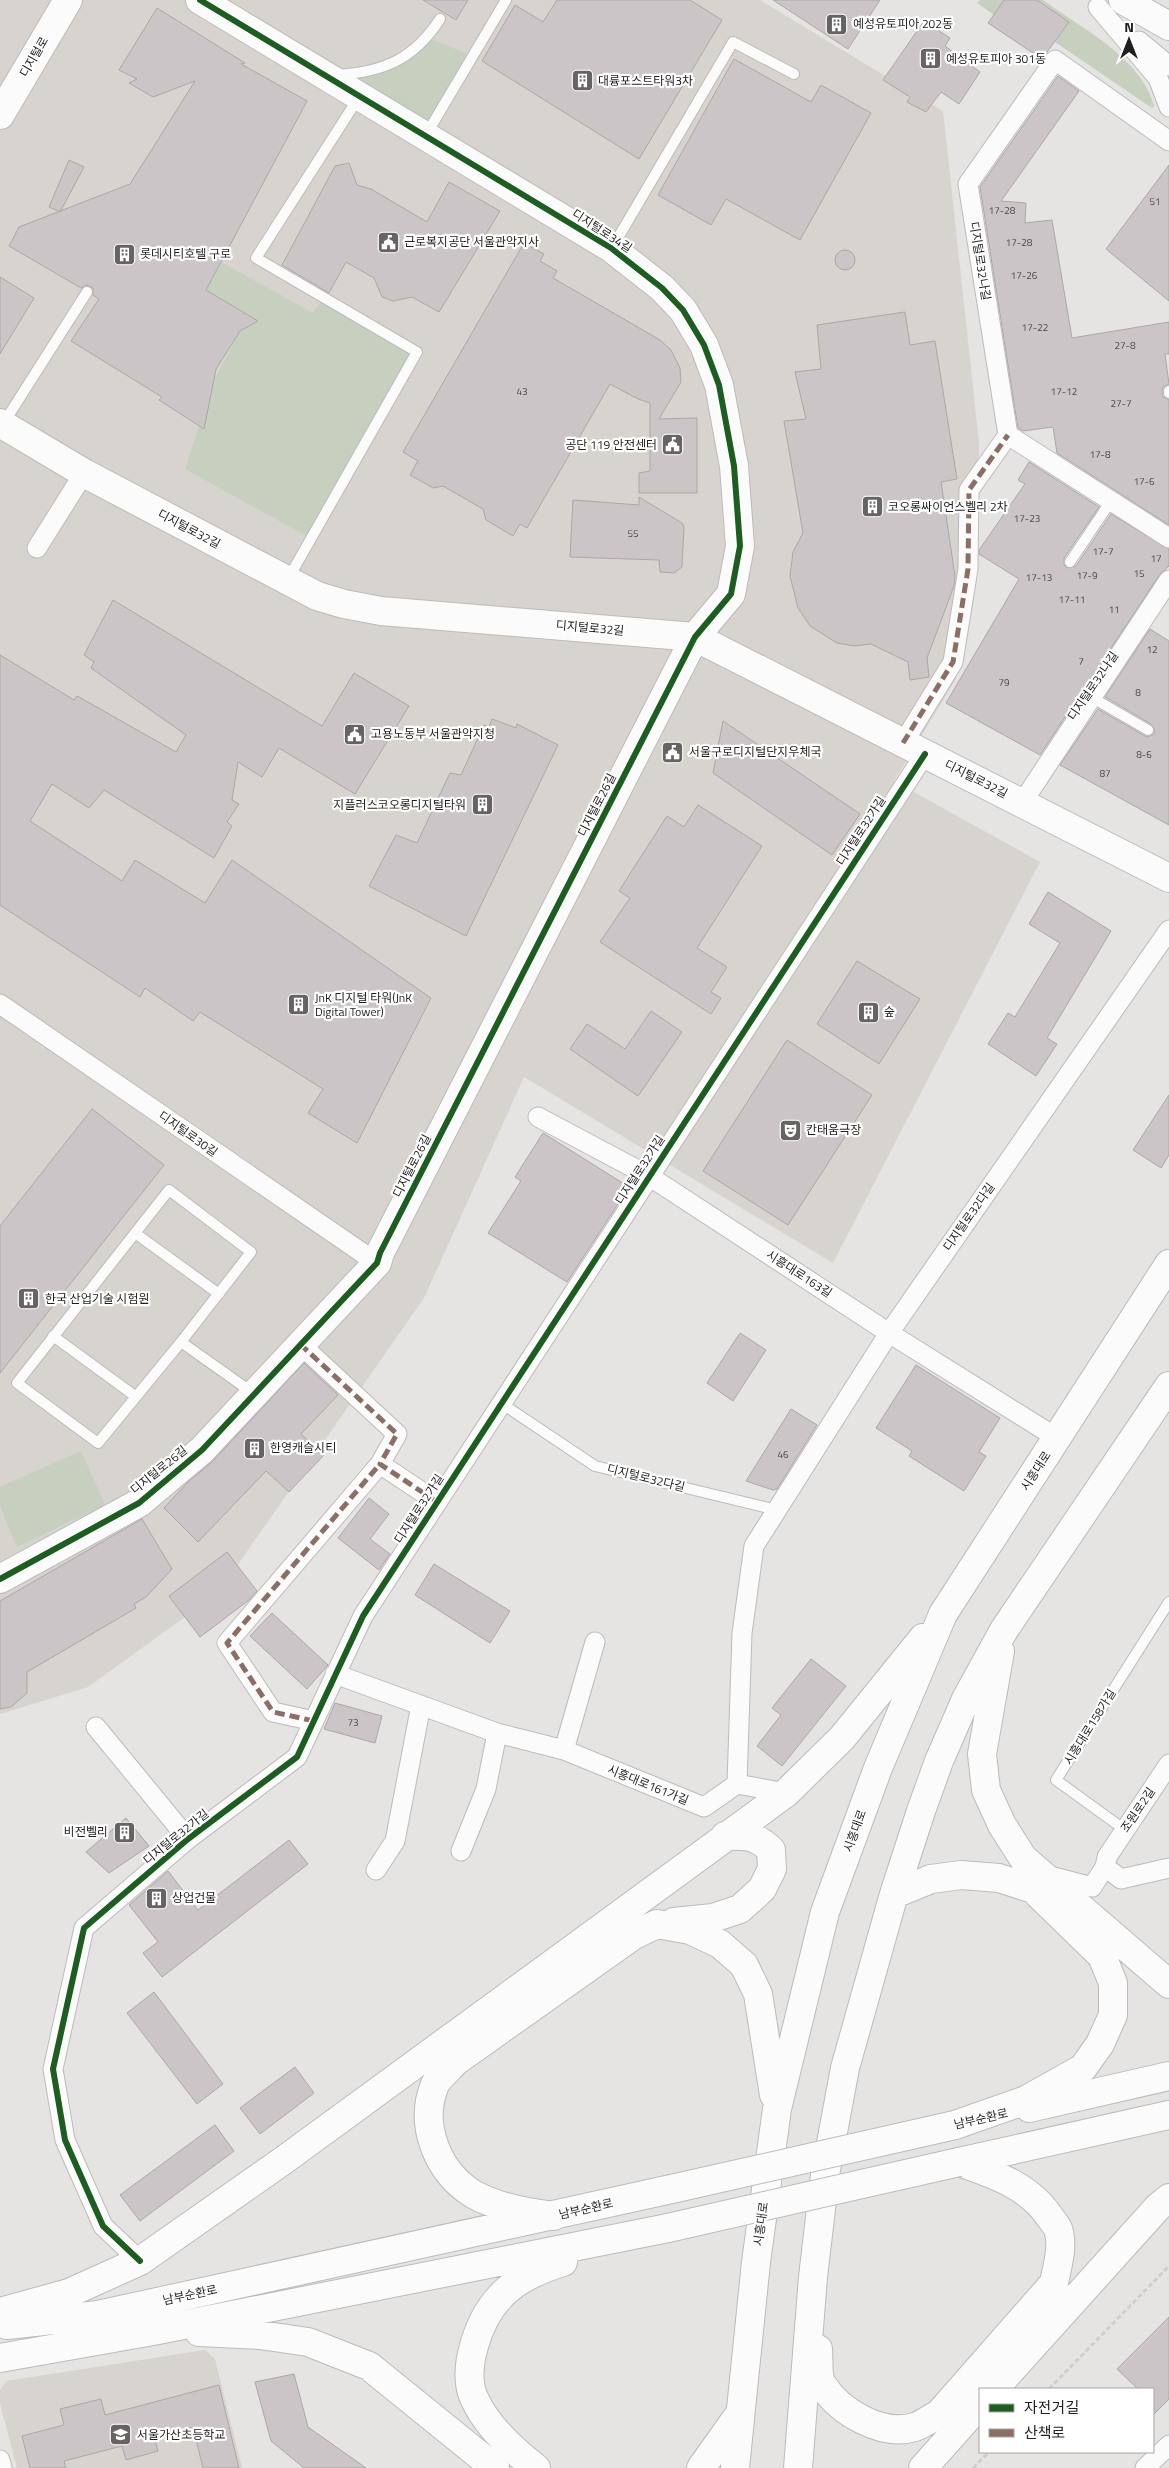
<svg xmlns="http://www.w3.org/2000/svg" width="1169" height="2468" viewBox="0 0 1169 2468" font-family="'Titillium Web','Noto Sans KR',sans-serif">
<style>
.built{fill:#d7d3ce}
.green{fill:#c7cfbf}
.building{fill:#ccc5c7;stroke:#a9a8a7}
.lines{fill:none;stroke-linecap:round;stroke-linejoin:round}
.lane-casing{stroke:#bcbbba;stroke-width:12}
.street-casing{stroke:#bcbbba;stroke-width:21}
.secondary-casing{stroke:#bcbbba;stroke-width:30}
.primary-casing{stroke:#bcbbba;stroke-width:30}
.path{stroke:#cececd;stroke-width:3;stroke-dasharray:5 2.5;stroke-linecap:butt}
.lane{stroke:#fbfbfb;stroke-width:10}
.street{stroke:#fbfbfb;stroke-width:19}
.secondary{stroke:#fbfbfb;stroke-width:28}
.primary{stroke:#fbfbfb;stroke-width:28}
.primary-bridge-casing{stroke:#bcbbba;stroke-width:30;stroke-linecap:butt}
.primary-bridge{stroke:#fbfbfb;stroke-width:28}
.quiet{stroke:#8d6e63;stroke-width:5;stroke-dasharray:10 5;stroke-linecap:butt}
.cycleway-casing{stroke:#fff;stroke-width:9}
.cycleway{stroke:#1b5e20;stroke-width:6}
.labels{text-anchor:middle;stroke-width:4.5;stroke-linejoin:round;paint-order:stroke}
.number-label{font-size:10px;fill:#4b4848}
.poi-label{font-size:12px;fill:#201f1e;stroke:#fff;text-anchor:start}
.street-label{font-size:12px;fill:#201f1e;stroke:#fff}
</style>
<rect width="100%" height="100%" fill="#e5e4e2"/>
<path class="built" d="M0,0H760L943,111L979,442L976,571L956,679L894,781L1040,862L833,1263L524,1077L424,1298L218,1593L88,1687L0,1714Z
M205,2350L215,2359L242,2468H17L0,2403V2390L6,2381Z"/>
<path class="green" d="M980,0H1004L994,15L977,3Z
M1037,0H1043C1081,28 1142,58 1154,106L1152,108L1055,42L1069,22Z
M428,38L473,56L426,136L325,76L383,67Z
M221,262L313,313L324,298L417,352L312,539L185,469L214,380L240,331L257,321L206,290Z
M81,1451L105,1505L17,1547L0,1506V1487Z"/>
<path class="building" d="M423,0H468L456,20Z
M557,0H690L722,20L639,159L482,61L515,5L543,22Z
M773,0H880L848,49Z
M1004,0H1037L1069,22L1042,59L988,23Z
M157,8L245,63L241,64L307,101L206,290L258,321L240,331L216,369L204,429L159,400L162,397L71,341L99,299L93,295V288L87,285L81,288L9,246L19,227L130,184L195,81L153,97L129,83L137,79L119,70Z
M924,21L950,38L945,46L980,72L959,104L941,92L926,112L907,102L910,97L883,80Z
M734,59L811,102L821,85L871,113L800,240L726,199L711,225L658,195Z
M1058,76L1079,91L1001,201L1026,203L1025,223L1052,220L1072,338L1169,322V354H1165L1169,384L1163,387L1162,391L1163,397L1169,400V525L1057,453L1053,427L1023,431L1018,428L980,187Z
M69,160L84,167L60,212L49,207Z
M349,163L357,185L371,189L427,222L449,182L500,211L439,312L412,297L393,301L382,297L374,278L346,262L329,293L282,265L335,166Z
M1169,165V301L1106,249Z
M524,243L544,254L540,261L557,271L553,278L660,340L671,350L680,368L681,382L659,419L697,418V493H639V473L650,471V403L638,399L610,384L527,528L520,524L513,536L486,520L483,509L443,486L433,488L410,475L418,461L403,452Z
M835 260a10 10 0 1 1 20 0a10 10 0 1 1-20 0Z
M0,277L34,298L0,354Z
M905,312L910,345L935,341L957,479L941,482L955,576L954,586L927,658L929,677L910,680L908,662L871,644L854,646L837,643L810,626L798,608L790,576L793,552L803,533L784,421L806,419L795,372L821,369L817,325Z
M1029,462L1099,507L1064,558V565L1067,568L1076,566L1111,514L1169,549V566L1160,574L1040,755L946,703L1019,579L979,554V550L1025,484L1018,480Z
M639,497L682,523L684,527L682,567L674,573L660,572L659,560L570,557L573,500L639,505Z
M113,600L322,726L354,673L409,706L355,794L279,748L262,777L238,762L232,800L239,804L227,822L232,826L214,858L104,790L89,808L52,784L30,821L122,881L135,860L205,903L232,860L431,998L357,1143L308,1113L323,1089L200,1012L193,1021L145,988L140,997L0,905V655L74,700L77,696L176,752L186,735L91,668L94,662L84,655Z
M1150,629L1169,641V825L1060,765L1098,709L1145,736L1148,737L1154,734L1155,730L1151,724L1105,697Z
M492,719L516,728L517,724L558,745L466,936L369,886L396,835L417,843L450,773L461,775L484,725L489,727Z
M723,721L860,814L832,855L713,773Z
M698,805L762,846L697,948L727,967L711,992L721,998L711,1014L600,942L630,898L619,891L667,816L684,827Z
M1048,892L1111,931L1047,1038L1057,1044L1036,1076L988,1044L1008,1013L1015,1017L1060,943L1029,924Z
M857,961L920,999L879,1064L817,1024Z
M651,1011L682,1032L638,1096L570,1049L587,1024L625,1049Z
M787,1040L872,1095L788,1225L703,1171Z
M1169,1095V1155L1161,1168L1133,1150Z
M92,1109L164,1165L0,1373V1226Z
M543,1133L629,1187L567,1282L488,1233L521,1181L515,1177Z
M740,1333L766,1350L733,1401L707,1383Z
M304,1363L338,1395L301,1434L324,1455L289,1492L266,1471L198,1542L164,1508L188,1482L213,1461Z
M916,1365L1000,1418L979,1452L986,1456L964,1491L909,1456L912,1451L876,1428Z
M791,1409L817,1425L777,1489L773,1490L746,1481Z
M369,1498L389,1514L370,1539L390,1554L379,1570L338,1538Z
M142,1519L172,1569L146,1597L134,1604L136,1608L27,1672V1693L11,1707L0,1709V1601Z
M227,1552L257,1591L249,1600L200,1637L169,1596Z
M434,1564L510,1611L490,1643L415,1595Z
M272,1613L328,1665L307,1689L250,1636Z
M811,1659L846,1686L782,1766L757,1746L781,1715L772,1708Z
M335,1703L382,1716L375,1743L324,1729Z
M126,1818L149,1846L109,1873L86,1852Z
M289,1840L308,1864L162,1977L143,1953L158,1942L129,1905L168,1871L198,1910Z
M154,1992L223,2084L197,2104L127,2013Z
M295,2067L314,2093L260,2134L240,2108Z
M215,2125L234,2151L140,2221L120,2195Z
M1169,2317V2399L1153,2415V2389H1138L1117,2369Z
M294,2374L308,2427L366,2468H304L271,2441L255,2382Z
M219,2385L239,2468H203L193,2427L154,2437L158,2451L126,2460L122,2446L64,2461L66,2468H30L22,2436L64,2425L60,2409L101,2399L105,2415Z"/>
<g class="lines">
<defs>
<path id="lane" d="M337,75C384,72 414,59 440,19
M426,135L506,0
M612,248L733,42L794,74
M1169,391V393
M3,424L87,292
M1070,562L1111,501
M288,579L417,352L256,258L359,97
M1091,697L1148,730
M169,1190L251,1252L181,1342L98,1443L17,1383Z
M135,1233L219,1294
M53,1336L135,1396
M181,1342L253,1393
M501,1403L595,1466L777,1510
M1125,1830L1056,1780L1169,1602"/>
<path id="street" d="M1098,7L1158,78L1169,107
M1139,41L1169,66
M1169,141L1055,60L968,184L1008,435L1169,538
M37,548L84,473
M903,743L953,662L968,569L969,490L1008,435
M1022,803L1169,580
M0,1004L377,1263
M538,1117L649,1176L889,1333L1057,1438
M300,1344L397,1434L380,1464L437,1502
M335,1674L497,1733L564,1750L704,1807L737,1784L786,1793
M314,1721L273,1712L227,1643L380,1464
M96,1727L188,1839
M564,1750L595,1642
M1169,1764L1107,1857L1105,1867L1121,1879L1169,1868
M737,1784L742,1633L754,1546L889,1333L1169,930
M461,1851L486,1789L497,1733
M376,1870L395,1841L421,1705
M1046,1875L1092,1887L1105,1867
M140,2261L103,2226L65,2140L53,2069L84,1928L188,1839L297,1757L363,1616L925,754
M0,2460L2,2468
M1145,2468L1169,2445"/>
<path id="secondary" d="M0,115L68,0
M0,423L84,473L317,596L344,604L381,611L695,637L1169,878
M0,1579L139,1503L202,1450L377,1263L380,1253L695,637L731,594L740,546L734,466L719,385L704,345L683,310L662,288L611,248L200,0"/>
<path id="primary" d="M1123,0L1169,26
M1000,1651L982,1754L986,1790L1002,1825L1023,1858L1169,1984
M894,1894L931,1879L961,1875L999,1878L1033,1889L1102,1956L1113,1983V2015L1100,2044L1083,2068L1026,2100L955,2125
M674,1922L713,1918L740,1909L762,1889L772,1869L771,1850C756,1835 745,1835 725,1836
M1029,2108L1169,2076
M959,2162L1169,2115
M554,2216C528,2213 496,2207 473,2194C438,2172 419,2126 434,2087C437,2078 450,2068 456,2061L634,1935L657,1924L690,1930L720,1944L744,1965L758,1994L774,2095
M0,2312L69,2293L140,2261L284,2160L786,1793L842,1738L923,1638
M7,2325L98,2315L676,2188
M199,2332L260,2335L308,2342L369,2366L495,2468
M818,2349C819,2358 817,2376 822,2384C839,2412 882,2437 915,2427C923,2424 931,2418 939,2414L1054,2283C1057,2267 1064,2245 1058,2229C1056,2225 1052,2220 1049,2216C1028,2185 993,2174 959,2162
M0,2358L153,2331L668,2228
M994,2389L1158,2207L1169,2198
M536,2468C514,2451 487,2426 475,2400C460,2371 479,2319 500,2297C516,2279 540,2269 563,2262
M701,2468L738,2416
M735,2468L756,2262L777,2109L825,1912L878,1768L943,1614L1169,1264
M798,2468L813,2277L825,2175L845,2068L894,1894L921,1811L939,1761L966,1699L1004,1630L1169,1386
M923,2468L980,2404"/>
</defs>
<use href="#lane" class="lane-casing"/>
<use href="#street" class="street-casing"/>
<use href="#secondary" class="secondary-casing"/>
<use href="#primary" class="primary-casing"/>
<path class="path" d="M1049,2389L1169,2266
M973,2468L989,2452"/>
<use href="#lane" class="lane"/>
<use href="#street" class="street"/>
<use href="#secondary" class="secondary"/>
<use href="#primary" class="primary"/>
<defs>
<path id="primary-bridge" d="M676,2188L955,2125
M668,2228L959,2162"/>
</defs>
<use href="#primary-bridge" class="primary-bridge-casing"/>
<use href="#primary-bridge" class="primary-bridge"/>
<path class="quiet" d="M903,743L953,662L968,569L969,490L1008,435
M300,1344L397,1434L380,1464L437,1502
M314,1721L273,1712L227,1643L380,1464"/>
<defs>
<path id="cycleway" d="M0,1579L139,1503L202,1450L377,1263L380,1253L695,637L731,594L740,546L734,466L719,385L704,345L683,310L662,288L611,248L200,0
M140,2261L103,2226L65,2140L53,2069L84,1928L188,1839L297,1757L363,1616L925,754"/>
</defs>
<use href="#cycleway" class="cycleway-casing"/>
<use href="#cycleway" class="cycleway"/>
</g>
<defs>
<symbol id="building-square" viewBox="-11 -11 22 22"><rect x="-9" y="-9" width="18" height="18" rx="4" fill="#656463" stroke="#fff"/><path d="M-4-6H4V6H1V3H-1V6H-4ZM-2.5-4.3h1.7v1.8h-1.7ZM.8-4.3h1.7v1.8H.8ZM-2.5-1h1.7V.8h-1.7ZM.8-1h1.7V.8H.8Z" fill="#fff"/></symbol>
<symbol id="civic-square" viewBox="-11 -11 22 22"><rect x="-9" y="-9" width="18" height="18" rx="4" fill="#656463" stroke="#fff"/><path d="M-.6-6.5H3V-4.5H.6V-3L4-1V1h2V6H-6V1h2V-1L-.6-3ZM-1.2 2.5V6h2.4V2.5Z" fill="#fff"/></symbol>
<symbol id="theatre-square" viewBox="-11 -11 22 22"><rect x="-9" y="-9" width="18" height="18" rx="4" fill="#656463" stroke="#fff"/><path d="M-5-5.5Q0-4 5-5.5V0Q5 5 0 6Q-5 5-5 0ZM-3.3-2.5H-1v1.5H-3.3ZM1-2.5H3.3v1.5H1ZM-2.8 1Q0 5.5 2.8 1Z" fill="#fff"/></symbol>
<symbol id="school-square" viewBox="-11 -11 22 22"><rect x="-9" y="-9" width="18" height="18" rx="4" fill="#656463" stroke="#fff"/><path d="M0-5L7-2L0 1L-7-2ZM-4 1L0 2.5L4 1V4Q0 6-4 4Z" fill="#fff"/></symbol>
</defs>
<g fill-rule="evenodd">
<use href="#building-square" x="824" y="12" width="25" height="25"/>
<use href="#building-square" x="918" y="46" width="25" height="25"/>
<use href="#building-square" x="570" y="68" width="25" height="25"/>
<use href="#civic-square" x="376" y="230" width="25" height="25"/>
<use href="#building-square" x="112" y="242" width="25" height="25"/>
<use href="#civic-square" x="660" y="432" width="25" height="25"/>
<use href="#building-square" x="860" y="494" width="25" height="25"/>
<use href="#civic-square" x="342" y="722" width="25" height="25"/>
<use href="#civic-square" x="660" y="740" width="25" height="25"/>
<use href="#building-square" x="470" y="792" width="25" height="25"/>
<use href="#building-square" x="286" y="992" width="25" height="25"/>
<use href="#building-square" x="856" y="1000" width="25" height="25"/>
<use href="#theatre-square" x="778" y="1118" width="25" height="25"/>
<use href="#building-square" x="16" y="1286" width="25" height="25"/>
<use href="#building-square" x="242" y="1436" width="25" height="25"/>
<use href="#building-square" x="112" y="1820" width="25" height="25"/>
<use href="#building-square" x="144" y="1886" width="25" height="25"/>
<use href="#school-square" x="108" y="2422" width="25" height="25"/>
</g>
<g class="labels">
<g class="number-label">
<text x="1155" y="205">51</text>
<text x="1002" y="214">17-28</text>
<text x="1019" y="246">17-28</text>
<text x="1024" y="279">17-26</text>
<text x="1035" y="331">17-22</text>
<text x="1125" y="349">27-8</text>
<text x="522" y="395">43</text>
<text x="1064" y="395">17-12</text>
<text x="1121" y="407">27-7</text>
<text x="1100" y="458">17-8</text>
<text x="1144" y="485">17-6</text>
<text x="1027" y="522">17-23</text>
<text x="633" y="537">55</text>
<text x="1103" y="555">17-7</text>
<text x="1156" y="562">17</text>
<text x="1139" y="577">15</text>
<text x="1087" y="579">17-9</text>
<text x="1039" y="581">17-13</text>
<text x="1072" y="603">17-11</text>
<text x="1114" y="613">11</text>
<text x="1152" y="653">12</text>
<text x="1081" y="665">7</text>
<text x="1004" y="686">79</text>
<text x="1138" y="696">8</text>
<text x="1144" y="758">8-6</text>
<text x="1105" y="777">87</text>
<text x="783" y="1458">46</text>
<text x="353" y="1726">73</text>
</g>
<g class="poi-label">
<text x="853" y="28">예성유토피아 202동</text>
<text x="946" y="63">예성유토피아 301동</text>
<text x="598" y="85">대륭포스트타워3차</text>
<text x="404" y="246">근로복지공단 서울관악지사</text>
<text x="140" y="258">롯데시티호텔 구로</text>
<text x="657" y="449" text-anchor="end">공단 119 안전센터</text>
<text x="888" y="511">코오롱싸이언스벨리 2차</text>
<text x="371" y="738">고용노동부 서울관악지청</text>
<text x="689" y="756">서울구로디지털단지우체국</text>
<text x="466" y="809" text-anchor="end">지플러스코오롱디지털타워</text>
<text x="315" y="1002">JnK 디지털 타워(JnK<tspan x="315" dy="14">Digital Tower)</tspan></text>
<text x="884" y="1016">숲</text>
<text x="806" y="1134">칸태움극장</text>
<text x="45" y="1303">한국 산업기술 시험원</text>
<text x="270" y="1452">한영캐슬시티</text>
<text x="108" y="1836" text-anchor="end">비전벨리</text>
<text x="172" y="1902">상업건물</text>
<text x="137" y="2439">서울가산초등학교</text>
</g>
<g class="street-label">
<text transform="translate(34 57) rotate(-60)" y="4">디지털로</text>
<text transform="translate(602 231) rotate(33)" y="4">디지털로34길</text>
<text transform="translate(980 261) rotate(81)" y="4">디지털로32나길</text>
<text transform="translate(189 529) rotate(28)" y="4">디지털로32길</text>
<text transform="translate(590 628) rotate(5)" y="4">디지털로32길</text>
<text transform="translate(1093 686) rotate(-56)" y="4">디지털로32나길</text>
<text transform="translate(976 779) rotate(27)" y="4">디지털로32길</text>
<text transform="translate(597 805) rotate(-63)" y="4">디지털로26길</text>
<text transform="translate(861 831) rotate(-57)" y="4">디지털로32가길</text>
<text transform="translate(188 1134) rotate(35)" y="4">디지털로30길</text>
<text transform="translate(412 1166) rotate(-63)" y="4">디지털로26길</text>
<text transform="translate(640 1170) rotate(-57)" y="4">디지털로32가길</text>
<text transform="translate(969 1217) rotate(-55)" y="4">디지털로32다길</text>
<text transform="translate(799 1274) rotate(33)" y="4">시흥대로163길</text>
<text transform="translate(159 1470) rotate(-39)" y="4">디지털로26길</text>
<text transform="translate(1036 1471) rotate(-57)" y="4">시흥대로</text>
<text transform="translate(646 1478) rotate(14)" y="4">디지털로32다길</text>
<text transform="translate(419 1509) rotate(-57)" y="4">디지털로32가길</text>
<text transform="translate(1090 1727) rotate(-58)" y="4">시흥대로158가길</text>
<text transform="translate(648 1785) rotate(22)" y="4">시흥대로161가길</text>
<text transform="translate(1138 1810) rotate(-56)" y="4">조원로2길</text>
<text transform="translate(855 1831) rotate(-70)" y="4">시흥대로</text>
<text transform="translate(176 1837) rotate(-39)" y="4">디지털로32가길</text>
<text transform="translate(981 2119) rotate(-13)" y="4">남부순환로</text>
<text transform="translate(586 2209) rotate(-13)" y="4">남부순환로</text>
<text transform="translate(761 2224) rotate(-82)" y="4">시흥대로</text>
<text transform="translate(190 2295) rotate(-12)" y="4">남부순환로</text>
</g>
</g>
<rect x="979" y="2388" width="175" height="65" fill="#ffffff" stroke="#a6a5a5"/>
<rect x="989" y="2404" width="25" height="8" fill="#1b5e20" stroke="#a6a5a5"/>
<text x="1024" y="2413" font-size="15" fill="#201f1e">자전거길</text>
<rect x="989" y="2429" width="25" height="8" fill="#8d6e63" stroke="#a6a5a5"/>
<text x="1024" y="2438" font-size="15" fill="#201f1e">산책로</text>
<g transform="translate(1129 40)" stroke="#ffffff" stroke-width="4" paint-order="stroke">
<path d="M0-4L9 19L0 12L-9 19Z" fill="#201f1e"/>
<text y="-8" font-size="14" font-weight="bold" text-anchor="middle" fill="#201f1e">N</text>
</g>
</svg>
